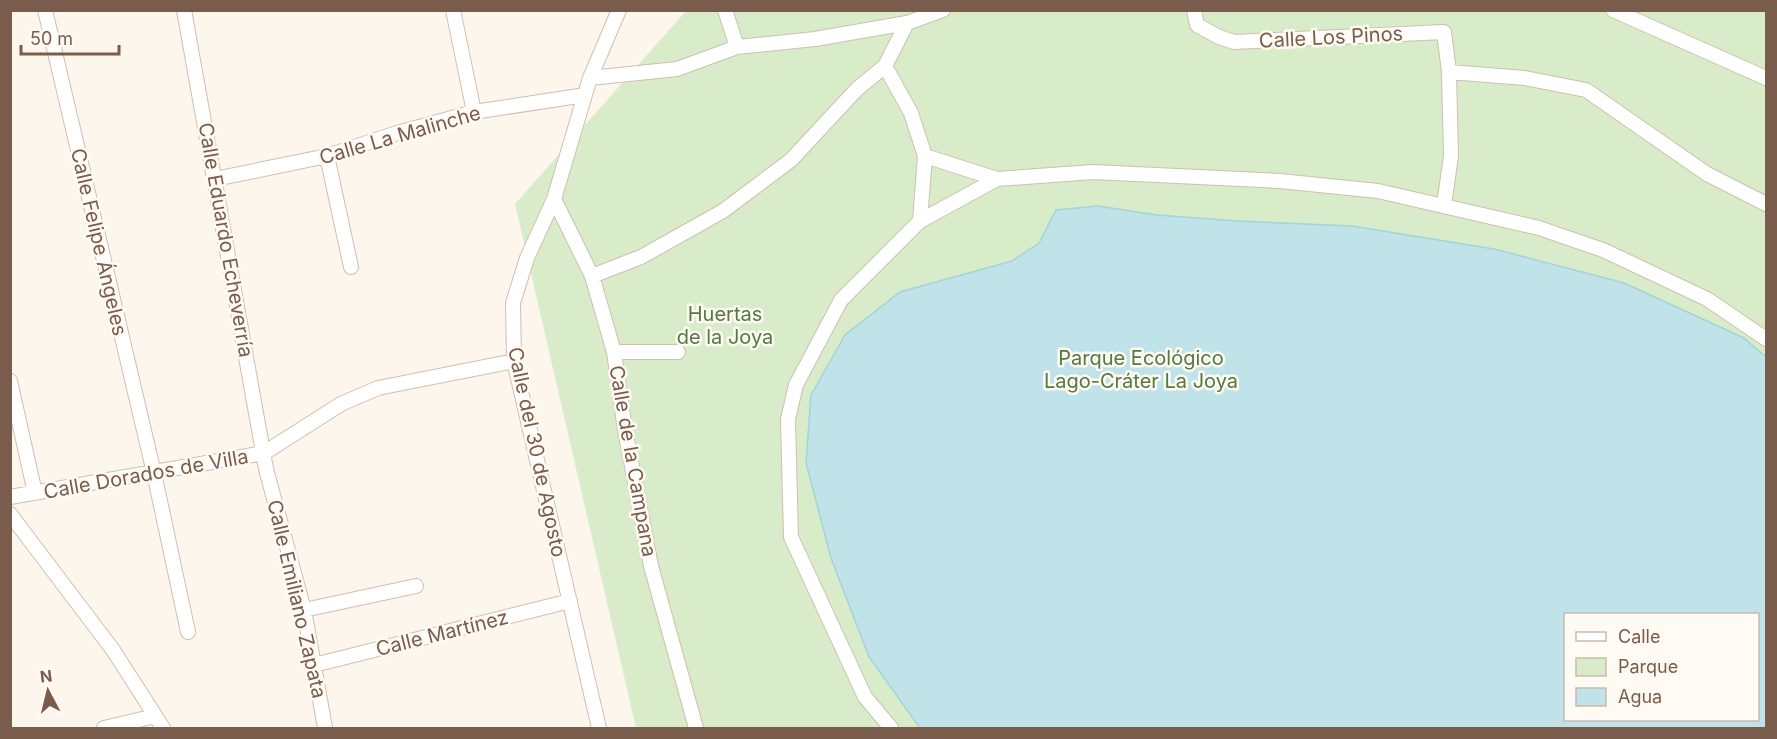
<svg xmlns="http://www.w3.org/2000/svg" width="1777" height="739" viewBox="0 0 1777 739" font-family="Inter,sans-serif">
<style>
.green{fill:#d8ecc9;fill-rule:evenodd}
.water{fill:#bfe3e8;stroke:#a5d3da;stroke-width:1.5;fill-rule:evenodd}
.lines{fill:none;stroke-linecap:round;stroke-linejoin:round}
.minor-casing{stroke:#d1beb0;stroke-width:16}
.minor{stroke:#fff;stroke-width:14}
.labels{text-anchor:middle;stroke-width:5;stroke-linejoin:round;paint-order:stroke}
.street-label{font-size:20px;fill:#7a5c4d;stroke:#fffaf3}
.park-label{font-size:20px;fill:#537a41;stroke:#fffaf3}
</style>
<rect width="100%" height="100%" fill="#fdf6ec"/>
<path class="green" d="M686,11H1766V728H636L515,204ZM1566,614H1758V720H1566Z"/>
<path class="water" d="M1098,206L1157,215L1237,221L1352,226L1494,249L1624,283L1744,338L1766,357V728H920L869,657L831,558L806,463L811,395L845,335L900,292L1012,261L1039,243L1056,210ZM1566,614H1758V720H1566Z"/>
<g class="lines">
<defs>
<path id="minor" d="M45,10L154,473L188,632
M184,10L266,469L304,610L325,728
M453,10L474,112
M725,10L737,47
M1194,10L1197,25L1219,37L1234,42L1444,32L1449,72L1451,156L1444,205
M1613,10L1766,78
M885,66L911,113L925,156L920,221
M1449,72L1525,78L1586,90L1707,174L1766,204
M590,78L677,69L737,47L815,39L907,23L943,10
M327,156L351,267
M925,156L997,179
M215,179L327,156L397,133L474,112L585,95
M554,199L592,276L614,352L625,430L651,566L696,728
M592,276L641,257L723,211L791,160L857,89L885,66L907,23
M614,352H678
M10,381L35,493
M10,497L264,453L341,404L378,388L514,361
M10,514L113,650L163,728
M304,610L416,586
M314,665L570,601
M104,728L155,716
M599,728L514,361L513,303L527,258L554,199L590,78L619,10
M891,728L865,697L791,537L788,419L796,385L841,300L920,221L997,179L1093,172L1280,181L1378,191L1539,228L1603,250L1707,299L1766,339"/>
</defs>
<use href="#minor" class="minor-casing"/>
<use href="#minor" class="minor"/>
</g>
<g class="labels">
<g class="street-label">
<text transform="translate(1331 37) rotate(-3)" y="7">Calle Los Pinos</text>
<text transform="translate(400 135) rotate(-16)" y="7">Calle La Malinche</text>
<text transform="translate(226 240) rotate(80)" y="7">Calle Eduardo Echeverría</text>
<text transform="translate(99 242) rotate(77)" y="7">Calle Felipe Ángeles</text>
<text transform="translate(537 452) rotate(78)" y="7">Calle del 30 de Agosto</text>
<text transform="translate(633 461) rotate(80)" y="7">Calle de la Campana</text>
<text transform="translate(146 474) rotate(-10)" y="7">Calle Dorados de Villa</text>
<text transform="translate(297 599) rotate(77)" y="7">Calle Emiliano Zapata</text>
<text transform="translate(442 633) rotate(-14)" y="7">Calle Martínez</text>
</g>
<g class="park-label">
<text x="725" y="321">Huertas<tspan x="725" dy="23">de la Joya</tspan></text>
<text x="1141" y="365">Parque Ecológico<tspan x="1141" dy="23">Lago-Cráter La Joya</tspan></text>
</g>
</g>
<rect width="1777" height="739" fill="none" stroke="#7a5c4d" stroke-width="24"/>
<rect x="1564" y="613" width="195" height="108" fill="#fffaf3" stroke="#cabbb1" stroke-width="1.5"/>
<rect x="1576" y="632" width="30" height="9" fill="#ffffff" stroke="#cabbb1" stroke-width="1.5"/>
<text x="1618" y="643" font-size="18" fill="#7a5c4d">Calle</text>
<rect x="1576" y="658" width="30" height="18" fill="#d8ecc9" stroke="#cabbb1" stroke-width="1.5"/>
<text x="1618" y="673" font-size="18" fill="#7a5c4d">Parque</text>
<rect x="1576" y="688" width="30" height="18" fill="#bfe3e8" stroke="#cabbb1" stroke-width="1.5"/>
<text x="1618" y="703" font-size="18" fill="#7a5c4d">Agua</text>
<g transform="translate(48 691) rotate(353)" stroke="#fffaf3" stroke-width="4.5" paint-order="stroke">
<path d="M0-4.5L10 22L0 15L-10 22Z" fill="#7a5c4d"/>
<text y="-9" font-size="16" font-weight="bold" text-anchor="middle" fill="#7a5c4d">N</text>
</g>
<path d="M21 45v9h98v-9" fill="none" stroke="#7a5c4d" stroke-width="3"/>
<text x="30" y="45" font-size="18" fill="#7a5c4d" stroke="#fffaf3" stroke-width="4.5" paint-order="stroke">50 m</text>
</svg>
